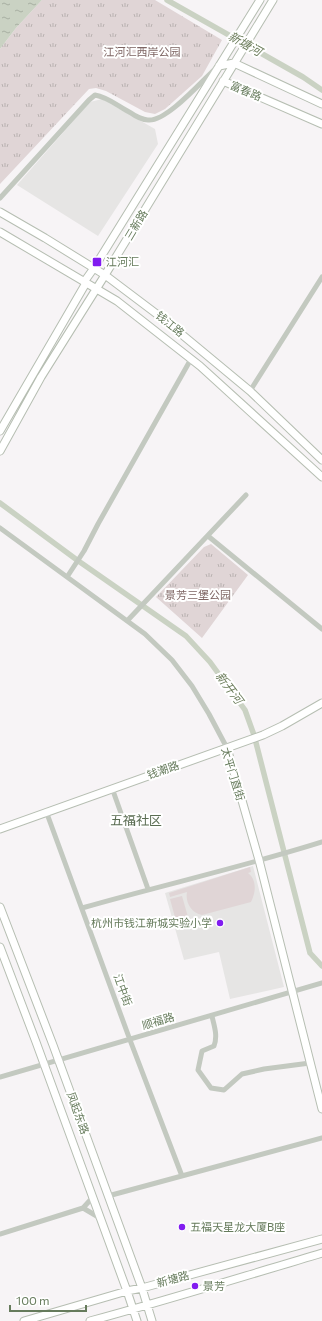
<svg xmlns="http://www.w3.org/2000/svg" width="322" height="1321" viewBox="0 0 322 1321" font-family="Commissioner,'Noto Sans SC',sans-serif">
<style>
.built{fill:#e6e5e4}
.grass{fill:url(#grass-tufts)}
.garden{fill:#e0d5d6}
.water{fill:url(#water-ripples)}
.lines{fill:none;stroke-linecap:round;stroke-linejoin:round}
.canal{stroke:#cad2c3;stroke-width:5.5}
.secondary-casing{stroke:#b6beb2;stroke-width:9}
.street{stroke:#c3c9c0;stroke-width:5}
.secondary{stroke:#fff;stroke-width:7}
.poi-dot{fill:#811bf0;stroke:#fff;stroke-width:1.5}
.labels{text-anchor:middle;stroke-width:4;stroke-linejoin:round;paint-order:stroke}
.park-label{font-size:11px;fill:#7e6563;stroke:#fff}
.street-label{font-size:11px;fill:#667b5c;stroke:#fff}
.poi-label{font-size:11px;fill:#667b5c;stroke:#fff;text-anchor:start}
.water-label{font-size:12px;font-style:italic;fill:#6b7c5a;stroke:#fff}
.quarter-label{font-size:13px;fill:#5a6c52;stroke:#fff}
</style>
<defs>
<pattern id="grass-tufts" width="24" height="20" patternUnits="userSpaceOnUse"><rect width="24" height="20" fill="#e0d5d6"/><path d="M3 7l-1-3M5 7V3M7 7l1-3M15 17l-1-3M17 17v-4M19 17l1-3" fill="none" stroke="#b9b2b1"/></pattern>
<pattern id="water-ripples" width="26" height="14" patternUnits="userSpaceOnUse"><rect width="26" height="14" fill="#cad2c3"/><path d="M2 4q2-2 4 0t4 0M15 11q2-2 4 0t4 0" fill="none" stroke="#a8afa2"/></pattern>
</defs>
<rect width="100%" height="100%" fill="#f7f4f6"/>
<path class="built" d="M102,99L155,129L158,144L98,236L17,185L90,102Z
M253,866L284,987L230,999L219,952L184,960L165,893Z"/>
<path class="grass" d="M42,0H155L222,40L202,76L165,109L155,114L145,112L106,91L96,88L89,89L0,184V49L16,28Z
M211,544L248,575L202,638L156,597L204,547Z"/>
<path class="garden" d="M250,867L251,872L248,873C257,880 256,892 251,902L202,915C191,913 185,902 187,892L170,897L169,893Z
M182,896L188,917L176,921L170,899Z"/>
<path class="water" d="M0,0H42L16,28L0,49Z"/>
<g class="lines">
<path class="canal" d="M167,0L303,77L322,90
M0,503L77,560L186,636L210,662L245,710L254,735L310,953L322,966"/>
<defs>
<path id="secondary" d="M219,66L234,63L322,104
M223,81L322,124
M0,212L45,238L105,275L162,318L250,391L322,460
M0,232L117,301L200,366L322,477
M84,282L94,268L260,0
M0,431L86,283
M0,451L41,377L105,275L273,0
M227,748L259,860L322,1109
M0,829L263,735L282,726L322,703
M0,907L53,1045L142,1288L152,1321
M0,947L36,1042L127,1291L137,1321
M24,1321L127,1291L142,1288L322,1239
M90,1321C168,1300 245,1276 322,1253"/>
</defs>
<use href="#secondary" class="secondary-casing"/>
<path class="street" d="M0,198L89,100L95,95C108,97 119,107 131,113C135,116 143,120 148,120C166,122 201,82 215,69
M250,391L322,277
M0,528L145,634L172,660L192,686L209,714L227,748
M208,536L322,629
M67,577L84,551L98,524L191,359
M127,621L246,495
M112,788L148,889
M46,811L130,1040L182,1176
M82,908C162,885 243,867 322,842
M212,1016C214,1026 218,1035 214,1046L202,1051L198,1070L211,1088L224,1090L242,1074L264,1069L310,1063
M0,1077L322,983
M108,1196L322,1138
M83,1208L100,1218
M0,1234L83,1208L93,1197"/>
<use href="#secondary" class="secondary"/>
</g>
<g class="poi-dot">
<rect x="92" y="257" width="10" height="10" rx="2"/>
<circle cx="220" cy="923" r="4"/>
<circle cx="182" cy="1227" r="4"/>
<circle cx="195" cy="1286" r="4"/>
</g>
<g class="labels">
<g class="park-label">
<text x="142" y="56">江河汇西岸公园</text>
<text x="198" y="599">景芳三堡公园</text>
</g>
<g class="street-label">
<text transform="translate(246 91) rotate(23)" y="4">富春路</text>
<text transform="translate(136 225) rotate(-59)" y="4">三新路</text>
<text transform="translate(170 324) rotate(39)" y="4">钱江路</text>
<text transform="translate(163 770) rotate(-19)" y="4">钱潮路</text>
<text transform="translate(233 774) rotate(73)" y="4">太平门直街</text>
<text transform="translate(123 990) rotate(70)" y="4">江中街</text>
<text transform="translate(158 1021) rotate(-16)" y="4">顺福路</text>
<text transform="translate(78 1113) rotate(70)" y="4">凤起东路</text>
<text transform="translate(173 1279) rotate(-15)" y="4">新塘路</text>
</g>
<g class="poi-label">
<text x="106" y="266">江河汇</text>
<text x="212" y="927" text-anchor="end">杭州市钱江新城实验小学</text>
<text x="190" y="1231">五福天星龙大厦B座</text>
<text x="203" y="1290">景芳</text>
</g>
<g class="water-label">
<text transform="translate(245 44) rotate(29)" y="4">新塘河</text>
<text transform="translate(229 688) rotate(53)" y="4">新开河</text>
</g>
<g class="quarter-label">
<text x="136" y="825">五福社区</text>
</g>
</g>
<path d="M10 1305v6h76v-6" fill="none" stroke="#667b5c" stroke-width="2"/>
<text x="16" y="1305" font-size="12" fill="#667b5c" stroke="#ffffff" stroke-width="3" paint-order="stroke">100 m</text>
</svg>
